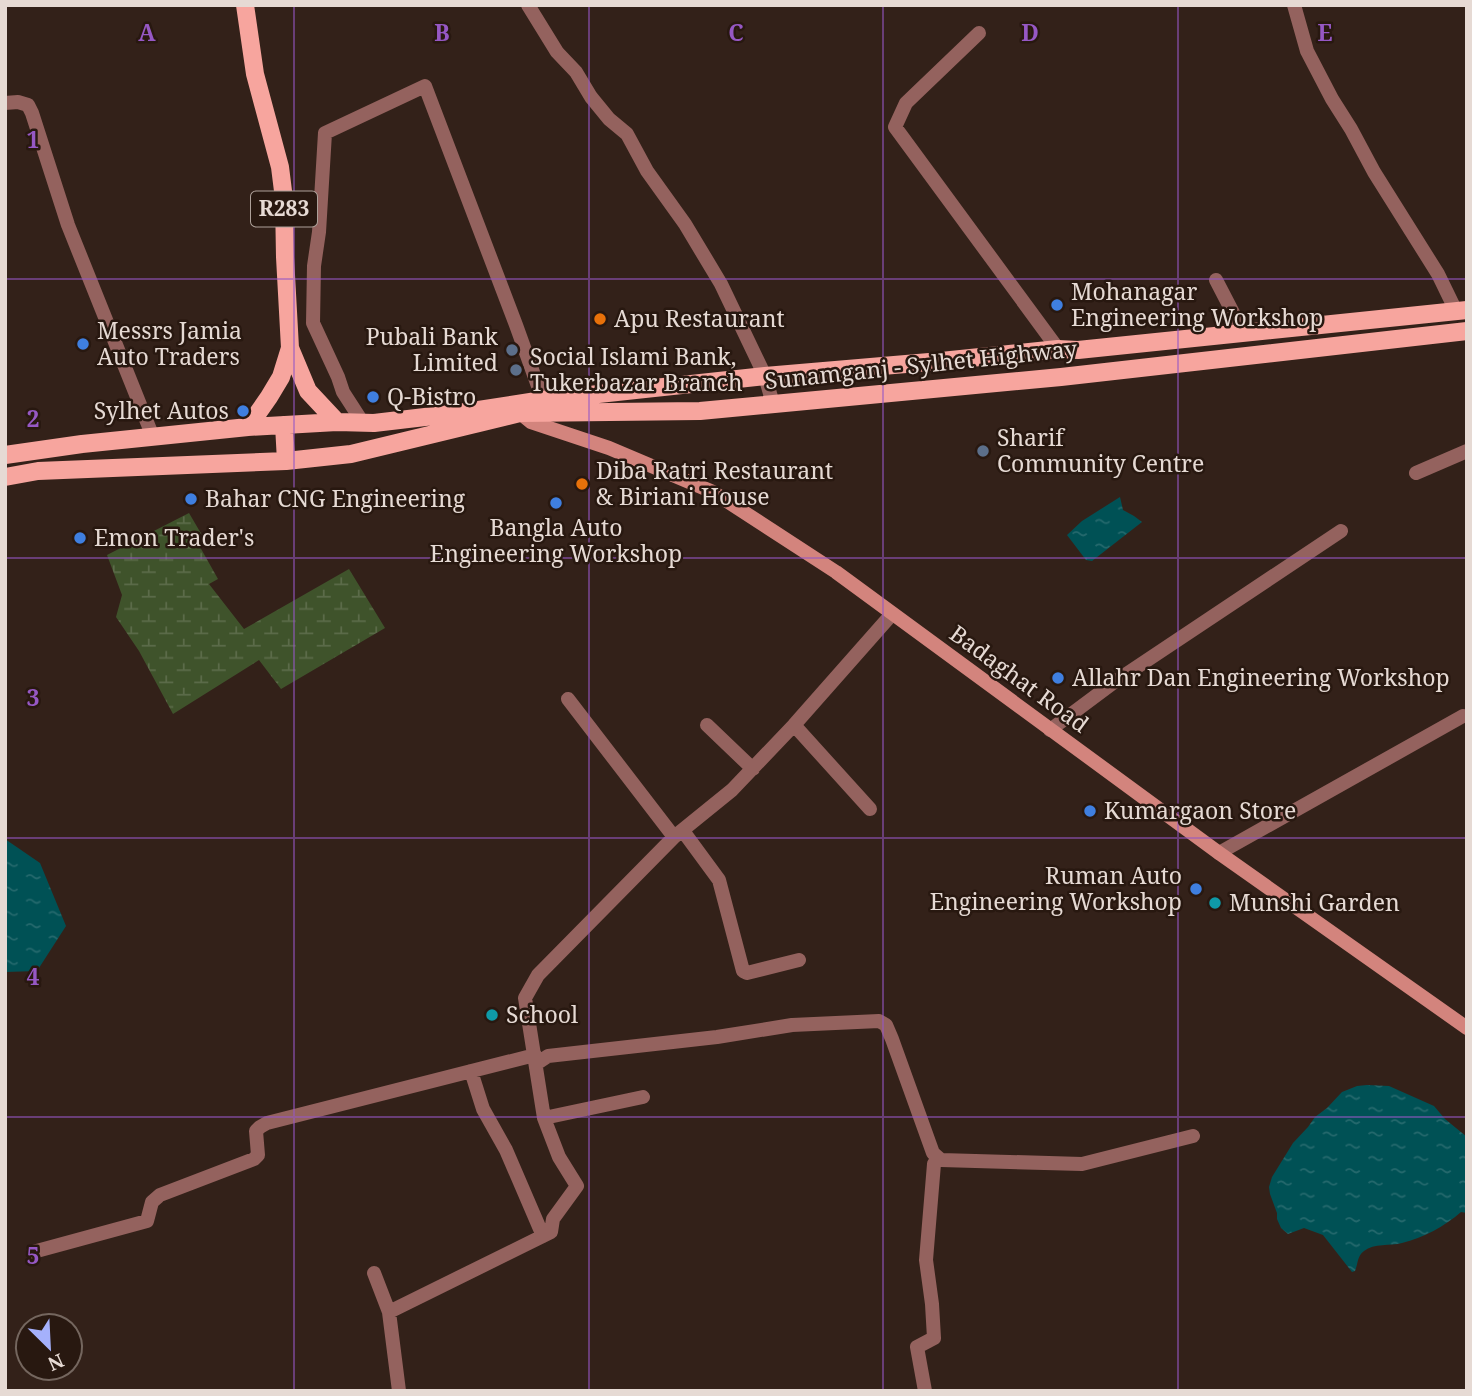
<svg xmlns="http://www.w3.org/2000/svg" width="1472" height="1396" viewBox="0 0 1472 1396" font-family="'Noto Serif',serif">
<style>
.wetland{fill:url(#wetland-marsh)}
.water{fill:url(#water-ripples)}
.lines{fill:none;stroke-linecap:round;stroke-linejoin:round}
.street{stroke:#94625e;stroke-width:14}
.secondary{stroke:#d3847d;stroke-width:14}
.primary{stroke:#f7a59e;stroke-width:18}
.grid{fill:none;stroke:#9658c4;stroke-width:2;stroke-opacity:0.55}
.shop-dot{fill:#3f7fe0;stroke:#281810;stroke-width:2.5}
.food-dot{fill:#e8710a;stroke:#281810;stroke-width:2.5}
.service-dot{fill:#5c6f8a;stroke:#281810;stroke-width:2.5}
.culture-dot{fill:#0f9aa8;stroke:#281810;stroke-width:2.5}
.labels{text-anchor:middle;stroke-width:5;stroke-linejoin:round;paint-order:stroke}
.shield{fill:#281810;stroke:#ada099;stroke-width:2}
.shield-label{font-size:21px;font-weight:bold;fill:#e6dad4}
.poi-label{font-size:23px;fill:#e6dad4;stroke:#281810;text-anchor:start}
.street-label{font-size:23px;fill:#e6dad4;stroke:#281810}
.grid-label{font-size:23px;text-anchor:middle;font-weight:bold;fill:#9658c4;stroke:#281810;stroke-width:5;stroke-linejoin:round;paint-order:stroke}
</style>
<defs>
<pattern id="wetland-marsh" width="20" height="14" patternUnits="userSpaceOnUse" patternTransform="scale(1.75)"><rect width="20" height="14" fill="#3f532b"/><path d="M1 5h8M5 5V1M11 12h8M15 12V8" fill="none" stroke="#5b6b49"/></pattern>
<pattern id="water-ripples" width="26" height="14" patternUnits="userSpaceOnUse" patternTransform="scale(1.75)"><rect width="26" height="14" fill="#005155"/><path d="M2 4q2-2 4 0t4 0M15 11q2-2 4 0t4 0" fill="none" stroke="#25696d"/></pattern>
</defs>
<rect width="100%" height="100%" fill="#332119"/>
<path class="wetland" d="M189,513L206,542L200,547L218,579L209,584L244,629L349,569L385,628L281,689L259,660L173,714L139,651L116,617L122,595L107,555Z"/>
<path class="water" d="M1120,497L1123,510L1134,516L1142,522L1092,561L1086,560L1067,535L1082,521Z
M5,839L40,863L66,926L37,971L5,972Z
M1367,1085L1389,1086L1434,1106L1445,1119L1467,1137V1213L1461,1212C1445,1226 1423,1238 1402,1243C1390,1246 1374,1243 1364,1251C1357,1256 1358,1264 1355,1271L1352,1272L1323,1235L1304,1228L1288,1234L1281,1228L1277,1219V1213L1270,1194L1269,1187L1272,1177L1293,1143L1308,1127L1315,1117L1327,1108L1342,1092L1357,1086Z"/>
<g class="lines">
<path class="street" d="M528,5L557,52L576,72L591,97L609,119L627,134L647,171L685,224L721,284L765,376L773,404
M1294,5L1307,51L1332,99L1351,129L1374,172L1438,274L1456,311
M979,33L906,103L895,127L1058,349
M5,103L18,102L28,105L32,113L68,225L153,437
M1216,280L1244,334
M363,423L343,392L338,377L313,323L314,266L319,232L325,133L425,86L516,325L543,400
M1416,473L1467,451
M568,699L674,837
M707,725L753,769
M794,725L870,809
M1050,730L1113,683L1341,531
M683,831L719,880L743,971L747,973L799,960
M1219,853L1463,716
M536,1064L548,1056L717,1037L792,1025L879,1021L886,1025L892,1039L933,1153L941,1160L1082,1164L1193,1136
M471,1071L483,1109L506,1150L543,1236
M544,1118L643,1097
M33,1252L147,1221L152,1202L160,1195L254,1159L258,1155L256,1131L260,1127L267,1123L535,1055
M374,1273L389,1312L399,1391
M389,1312L551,1232L553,1219L577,1186L559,1157L544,1118L525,998L538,975L674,837L732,790L794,725L892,614
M925,1391L917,1347L934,1338L932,1304L926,1260L934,1164L938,1158"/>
<path class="secondary" d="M517,409L520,413L531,422L609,448L713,492L836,572L1219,853L1467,1028"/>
<path class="primary" d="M245,5L255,74L280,167L284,199L285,257L290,348L308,391L337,422
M284,425L286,461
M248,427L269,397L281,377L290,348
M5,455L82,444L248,427L337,422L374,423L459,413L543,400L765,376L941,361L1058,349L1078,350L1467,310
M5,477L38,471L286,461L351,454L520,413L700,411L1061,377L1467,331"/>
</g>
<path class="grid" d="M294,5V1391M589,5V1391M883,5V1391M1178,5V1391M5,279H1467M5,558H1467M5,838H1467M5,1117H1467"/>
<g class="shop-dot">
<circle cx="1057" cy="305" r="7"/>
<circle cx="83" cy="344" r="7"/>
<circle cx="373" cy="397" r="7"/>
<circle cx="243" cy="411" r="7"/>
<circle cx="191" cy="499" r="7"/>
<circle cx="556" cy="503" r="7"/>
<circle cx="80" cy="538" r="7"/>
<circle cx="1058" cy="678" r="7"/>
<circle cx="1090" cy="811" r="7"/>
<circle cx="1196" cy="889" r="7"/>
</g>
<g class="food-dot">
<circle cx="600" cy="319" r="7"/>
<circle cx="582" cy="484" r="7"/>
</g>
<g class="service-dot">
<circle cx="512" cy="350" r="7"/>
<circle cx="516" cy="370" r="7"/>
<circle cx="983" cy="451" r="7"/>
</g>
<g class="culture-dot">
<circle cx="1215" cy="903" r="7"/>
<circle cx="492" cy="1015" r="7"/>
</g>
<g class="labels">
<rect class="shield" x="251" y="191.5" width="66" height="35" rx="5"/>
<g class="shield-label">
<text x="284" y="216">R283</text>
</g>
<g class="poi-label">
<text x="1071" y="300">Mohanagar<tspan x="1071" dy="26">Engineering Workshop</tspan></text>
<text x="614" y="327">Apu Restaurant</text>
<text x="97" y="339">Messrs Jamia<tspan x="97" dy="26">Auto Traders</tspan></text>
<text x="498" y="345" text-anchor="end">Pubali Bank<tspan x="498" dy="26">Limited</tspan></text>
<text x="530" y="365">Social Islami Bank,<tspan x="530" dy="26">Tukerbazar Branch</tspan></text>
<text x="387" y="405">Q-Bistro</text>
<text x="229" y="419" text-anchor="end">Sylhet Autos</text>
<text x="997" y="446">Sharif<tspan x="997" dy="26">Community Centre</tspan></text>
<text x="596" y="479">Diba Ratri Restaurant<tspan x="596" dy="26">&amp; Biriani House</tspan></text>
<text x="205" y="507">Bahar CNG Engineering</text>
<text x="556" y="536" text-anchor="middle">Bangla Auto<tspan x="556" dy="26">Engineering Workshop</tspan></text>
<text x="94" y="546">Emon Trader's</text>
<text x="1072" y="686">Allahr Dan Engineering Workshop</text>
<text x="1104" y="819">Kumargaon Store</text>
<text x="1182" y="884" text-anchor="end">Ruman Auto<tspan x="1182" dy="26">Engineering Workshop</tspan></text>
<text x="1229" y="911">Munshi Garden</text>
<text x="506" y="1023">School</text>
</g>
<g class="street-label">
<text transform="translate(921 365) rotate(-6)" y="8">Sunamganj - Sylhet Highway</text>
<text transform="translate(1019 679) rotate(36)" y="8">Badaghat Road</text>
</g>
</g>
<g class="grid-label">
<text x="147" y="41">A</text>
<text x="442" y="41">B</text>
<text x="736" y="41">C</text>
<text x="1030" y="41">D</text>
<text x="1325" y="41">E</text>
<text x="33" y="148">1</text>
<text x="33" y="427">2</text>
<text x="33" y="706">3</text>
<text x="33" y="985">4</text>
<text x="33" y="1264">5</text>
</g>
<rect width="1472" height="1396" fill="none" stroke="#e6dad4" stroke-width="14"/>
<g transform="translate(49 1347) rotate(156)"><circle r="33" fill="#281810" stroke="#74665e" stroke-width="2"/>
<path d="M0-5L12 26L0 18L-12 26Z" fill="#a5b1fc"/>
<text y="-10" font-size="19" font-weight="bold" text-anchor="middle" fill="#e6dad4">N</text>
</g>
</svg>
